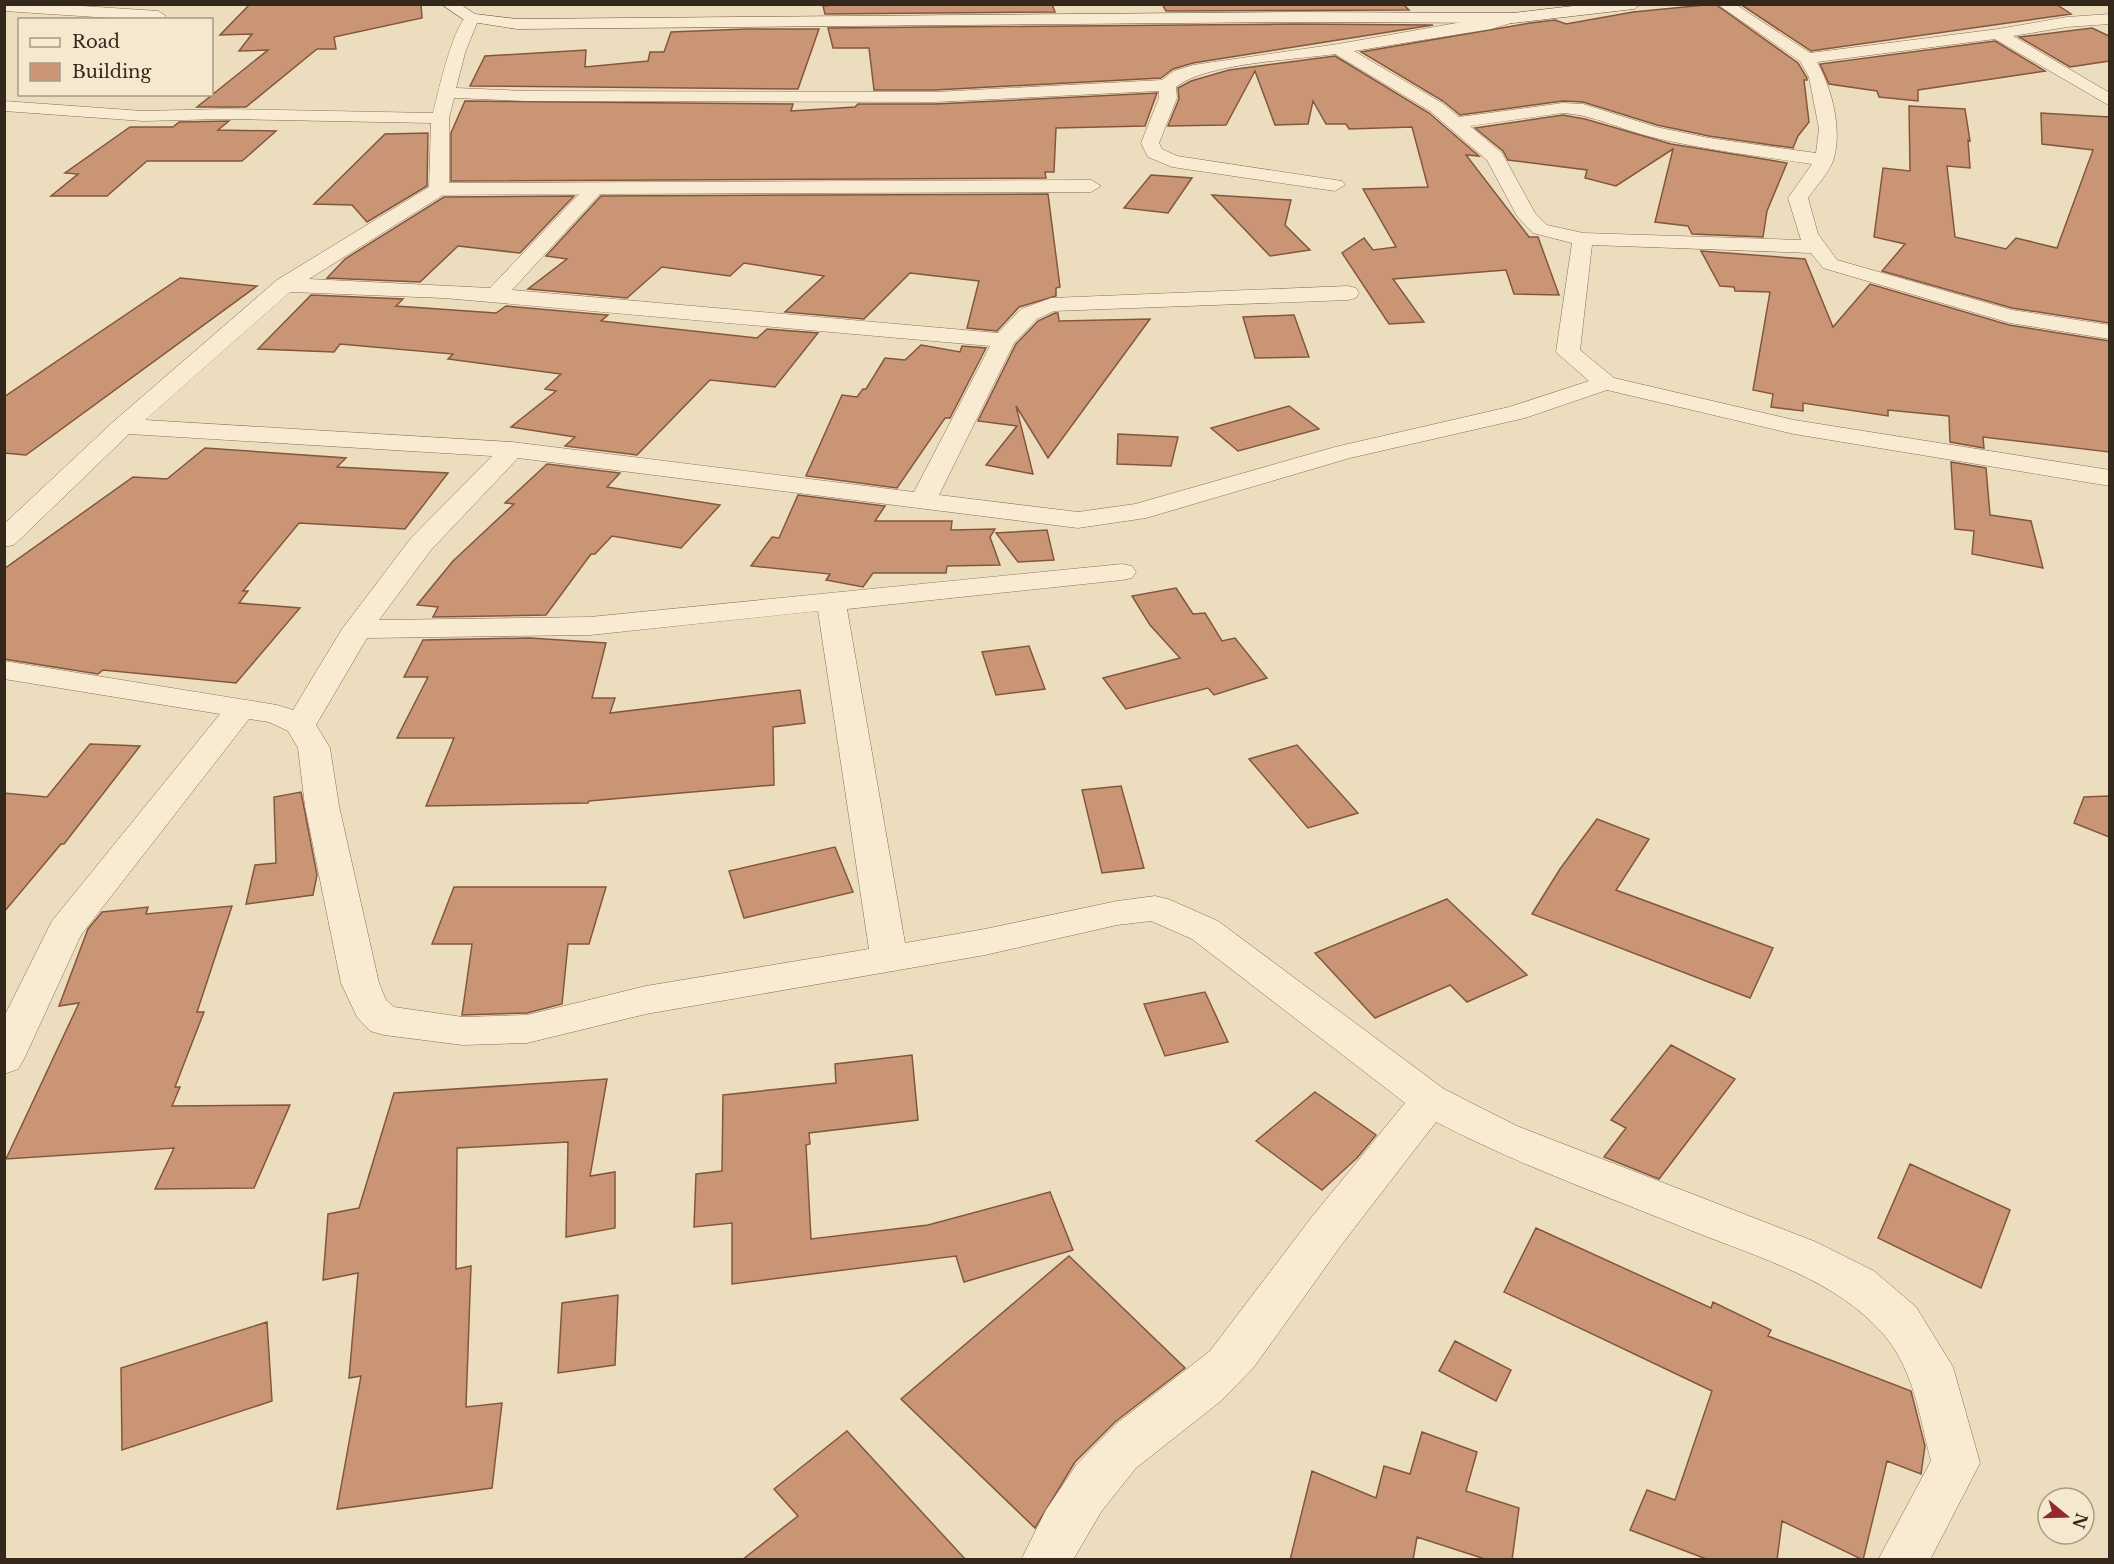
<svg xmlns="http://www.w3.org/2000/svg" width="2114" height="1564" viewBox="0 0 2114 1564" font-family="'Libre Baskerville',serif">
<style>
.building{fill:#ca9575;stroke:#83573e;stroke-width:1.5}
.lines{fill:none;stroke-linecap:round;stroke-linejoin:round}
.street-casing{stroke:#856e58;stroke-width:1}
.secondary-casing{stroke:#664f3b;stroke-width:1}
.street{fill:#f8ebd2;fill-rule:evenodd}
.secondary{fill:#f8ebd2;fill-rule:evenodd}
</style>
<rect width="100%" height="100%" fill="#edddbf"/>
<path class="building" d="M250,4H421L422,18L334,37L336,49H317L246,107H197L268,50L239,51L252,34L220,35Z
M845,4H1052L1055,12L825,14L823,6Z
M1162,4H1403L1409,10L1166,11Z
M1715,4L1798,63L1807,78V80H1804L1809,122L1798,136L1793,148L1709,136L1657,125L1583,102L1563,101L1460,115L1443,101L1361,52L1530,23L1555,20L1566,24L1633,12Z
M1740,4H2056L2071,14L1811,51Z
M1295,24L1433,25L1193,63L1173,69L1161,78L935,90H874L869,48H833L828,28Z
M2092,28L2109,36V61L2070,67L2019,37Z
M746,29H819L798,89L470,86L485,56L586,50L585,67L648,61L650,52H664L671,32Z
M1995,41L2045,71L1918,90V101L1879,97L1877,91L1829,84L1820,64Z
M1335,56L1429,113L1479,156L1466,155L1529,237H1538L1559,295L1514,294L1506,270L1393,279L1424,322L1389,324L1342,253L1364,238L1373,250L1396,247L1363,189L1428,187L1412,127L1349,129L1346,124H1326L1313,101L1308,124L1275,125L1255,71L1226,125L1168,126L1179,99L1178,88L1191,81L1229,70Z
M1157,93L1145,126L1056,128L1054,172H1045L1046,178L451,181V133L465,101L793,104L791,111L855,107L858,104H935Z
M1909,106L1965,109L1970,141L1968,140L1970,168L1947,166L1955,237L2006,249L2016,238L2057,248L2093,150L2042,144L2041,113L2109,117V323L2012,308L1882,271L1905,244L1874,237L1883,168L1910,171Z
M1563,115L1585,119L1671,144L1787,163L1767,211L1763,237L1692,234L1688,226L1655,222L1673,149L1616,186L1585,178L1587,170L1508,160L1503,151L1475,128Z
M229,121L218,130L276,131L242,161H147L107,196H51L78,174L65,173L130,127H173L179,122Z
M428,133L427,186L367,222L352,205L314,204L385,134Z
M1151,175L1192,178L1168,213L1124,208Z
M1048,194L1060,287L1056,288V296L1019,307L997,331L967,328L979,281L910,273L864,319L785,312L824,276L744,263L730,276L662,267L627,298L528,289L567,259L546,256L601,196Z
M1212,195L1291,200L1285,225L1310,250L1270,256Z
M574,196L520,253L458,246L420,282L327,278L345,259L444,197Z
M1701,251L1805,259L1833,327L1870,284L2009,325L2109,341V452L1983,437L1984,448L1950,442L1949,416L1888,410V416L1803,403V411L1771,407L1773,394L1753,390L1770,292L1735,291L1734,287L1720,286Z
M180,278L257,286L26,455L4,453V397Z
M311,295L403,299L396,306L496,313L506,306L608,315L601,321L757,338L767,329L818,333L775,387L710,380L637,455L565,446L575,437L511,427L556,391L545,389L561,374L448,359L453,354L340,344L334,352L258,349Z
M1055,313H1058L1059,321L1150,319L1048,458L1016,406L1033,474L986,465L1017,426L978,421L1016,344L1038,321Z
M1294,315L1309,357L1255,358L1243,317Z
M921,345L960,352L962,346L986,348L950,418H945L897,488L806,476L842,395L857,397L863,389H866L885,358L905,360Z
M1289,406L1319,429L1238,451L1211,428Z
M1118,434L1178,437L1171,466L1117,464Z
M205,448L346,458L337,467L448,473L405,529L299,523L243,591H248L239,603L300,608L236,683L103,670L98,674L4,659V569L133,477L167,479Z
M1951,462L1986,468L1990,515L2031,521L2043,568L1972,554L1974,531L1955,529Z
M547,464L620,473L607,487L720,505L681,548L612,536L595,554H591L546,615L433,617L438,607L417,605L453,561L514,504L505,503Z
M798,495L885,506L875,521H952L951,530L995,529L990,537L1000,565L947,566L946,573H873L863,587L826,580L830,574L751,566L772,537L779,538Z
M1047,530L1054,560L1018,562L996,533Z
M1176,588L1193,614L1205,613L1222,641L1235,638L1267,678L1214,695L1208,688L1126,709L1103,678L1180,658L1150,625L1132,596Z
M530,638L606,643L592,698H615L610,713L800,690L805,723L773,727L774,785L589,801L588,803L426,806L454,738H397L428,677H404L423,640Z
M1029,646L1045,689L996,695L982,652Z
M90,744L140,746L64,844H61L4,912V793L47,797Z
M1297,745L1358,813L1308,828L1249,759Z
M1121,786L1144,868L1102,873L1082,790Z
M301,792L317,875L313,895L246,904L255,865L276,863L274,797Z
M2109,796V837L2074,823L2084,797Z
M1597,819L1649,839L1616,890L1773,948L1750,998L1532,914L1560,869Z
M835,847L853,892L744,918L729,871Z
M454,887H606L589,944H568L562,1004L527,1013L462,1015L472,944H432Z
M1447,899L1527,975L1467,1002L1450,985L1375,1018L1315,953Z
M232,906L197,1012H204L175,1087H180L172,1106L290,1105L254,1188L155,1189L174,1148L6,1159L79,1003L59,1006L88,929L102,912L148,907L146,914Z
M1205,992L1228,1042L1165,1056L1144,1004Z
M1671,1045L1735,1079L1659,1179L1604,1157L1626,1128L1611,1120Z
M912,1055L918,1120L809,1133L810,1144L806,1145L811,1239L928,1225L1050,1192L1073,1250L964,1282L956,1256L732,1284V1223L694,1227L696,1174L722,1171L723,1095L836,1083L835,1064Z
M607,1079L590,1176L615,1172V1228L566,1237L568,1142L457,1148L456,1269L471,1266L466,1407L502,1403L492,1488L337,1509L361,1376L349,1378L358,1273L323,1280L328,1214L359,1208L394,1093Z
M1315,1092L1376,1135L1357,1158L1322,1190L1256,1141Z
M1910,1164L2010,1210L1981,1288L1878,1238Z
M1536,1228L1711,1308L1713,1302L1771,1330L1768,1336L1911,1391L1925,1446L1921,1474L1887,1461L1863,1560L1782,1521L1777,1560H1709L1630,1530L1647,1490L1675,1500L1712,1391L1504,1292Z
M1069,1256L1185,1368L1115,1422L1075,1462L1035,1528L901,1399Z
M618,1295L615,1365L558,1373L562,1303Z
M267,1322L272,1401L122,1450L121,1368Z
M1455,1341L1511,1370L1496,1401L1439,1371Z
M847,1431L966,1560H742L798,1516L774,1489Z
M1422,1432L1477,1452L1466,1491L1519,1508L1512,1560H1488L1417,1537L1413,1560H1290L1312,1471L1376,1498L1384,1466L1410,1474Z"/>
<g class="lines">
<defs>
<path id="street" d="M4,4H52L158,11L166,16L163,20H141L4,11Z
M1717,4H1735L1810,53L1998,29L2067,17L2110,14V24L2067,27L2013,36L2110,93V106L1995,39L1817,62C1832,89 1842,128 1834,158C1830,172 1816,186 1808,198L1818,234L1837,260L2012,310L2110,325V339L2010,323L1823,268L1811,253L1592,245L1580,350L1614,378L1794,420L2110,470V486L1794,434L1607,390L1525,418L1350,458L1146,518L1078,528L518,458L431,550L379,620L590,617L1122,564L1132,566L1136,572L1132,578L1122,580L847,609L905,943L985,929L1117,901L1155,896L1168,899L1218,921L1444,1089L1517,1126L1816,1242L1874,1271L1916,1307L1953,1367L1980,1463L1930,1560H1878L1931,1461C1920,1418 1914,1370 1884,1335C1837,1280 1760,1258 1695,1232C1608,1197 1519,1165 1436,1122L1342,1244L1254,1367L1221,1401L1136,1468L1101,1512L1073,1560H1021L1046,1510L1077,1464L1116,1424L1210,1351L1311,1218L1405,1103L1192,939L1151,921L1117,925L985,955L646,1014L527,1043L463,1045L384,1035L370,1031L357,1017L341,983L305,806L298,748L288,731L269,722L249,719L81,935L24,1059L18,1069L4,1074V1017L52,921L220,714L4,679V661L277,705L293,710L342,629L411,538L492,456L129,434L14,545L4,547V524L114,421L277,280L429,187L431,123L224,119L143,121L4,111V101L143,111L224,109L433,113C438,94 454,18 471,13L479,18L465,53L456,88L526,91L935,92L1162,80L1174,71L1193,65L1338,44L1513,13L1521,18L1518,21L1491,29L1354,51L1442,103L1459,117L1563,103L1583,104L1656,127L1709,138L1816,153L1819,129L1809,77L1800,61ZM1335,54L1430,111L1487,160L1517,216L1533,233L1572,243L1556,352L1589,381L1509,407L1335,447L1135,504L1078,512L939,495L1014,343L1037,319L1054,311L1348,300L1356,298L1359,293L1356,288L1348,286L1051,298L1021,309L998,333L512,290L600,194L1091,192L1101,186L1091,180L449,183V118L454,98L526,101L935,102L1159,91V98L1141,143L1148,157L1172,167L1335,191L1345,185L1342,181L1177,156L1162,149L1159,143L1177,98L1176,87C1206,63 1294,60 1335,54ZM1563,113C1594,115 1622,130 1652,137C1705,150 1758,156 1812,164L1788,198L1801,240L1583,233L1547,225L1535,213L1502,153L1470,126ZM579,194L490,288L309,279L443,195ZM290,292L444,298L990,346L914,492L512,442L145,420ZM818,611L869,949L646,986L527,1015L463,1017L394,1007L386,1000L379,983L339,806L330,748L316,725L367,638L590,635Z"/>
<path id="secondary" d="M441,4H460L475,14L517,19L1295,12L1513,13L1590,4H1641L1634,9L1513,23L1295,22L517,29L466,21Z"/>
</defs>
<use href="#street" class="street-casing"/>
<use href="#secondary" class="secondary-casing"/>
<use href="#street" class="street"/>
<use href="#secondary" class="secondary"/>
</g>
<rect width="2114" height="1564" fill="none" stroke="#34271c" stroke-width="12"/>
<rect x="18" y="18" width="195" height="78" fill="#f4e8ce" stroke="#a79b87" stroke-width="1.5"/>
<rect x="30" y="38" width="30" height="9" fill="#f8ebd2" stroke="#a79b87" stroke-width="1.5"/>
<text x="72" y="48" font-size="18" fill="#34271c">Road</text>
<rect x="30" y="63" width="30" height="18" fill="#ca9575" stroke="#a79b87" stroke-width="1.5"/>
<text x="72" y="78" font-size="18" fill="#34271c">Building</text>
<g transform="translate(2066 1516) rotate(109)"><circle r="28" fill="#f4e8ce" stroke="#a79b87" stroke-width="1.5"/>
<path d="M0-4.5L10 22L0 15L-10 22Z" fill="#92292e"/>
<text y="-9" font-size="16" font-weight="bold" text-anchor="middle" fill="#34271c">N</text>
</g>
</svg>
